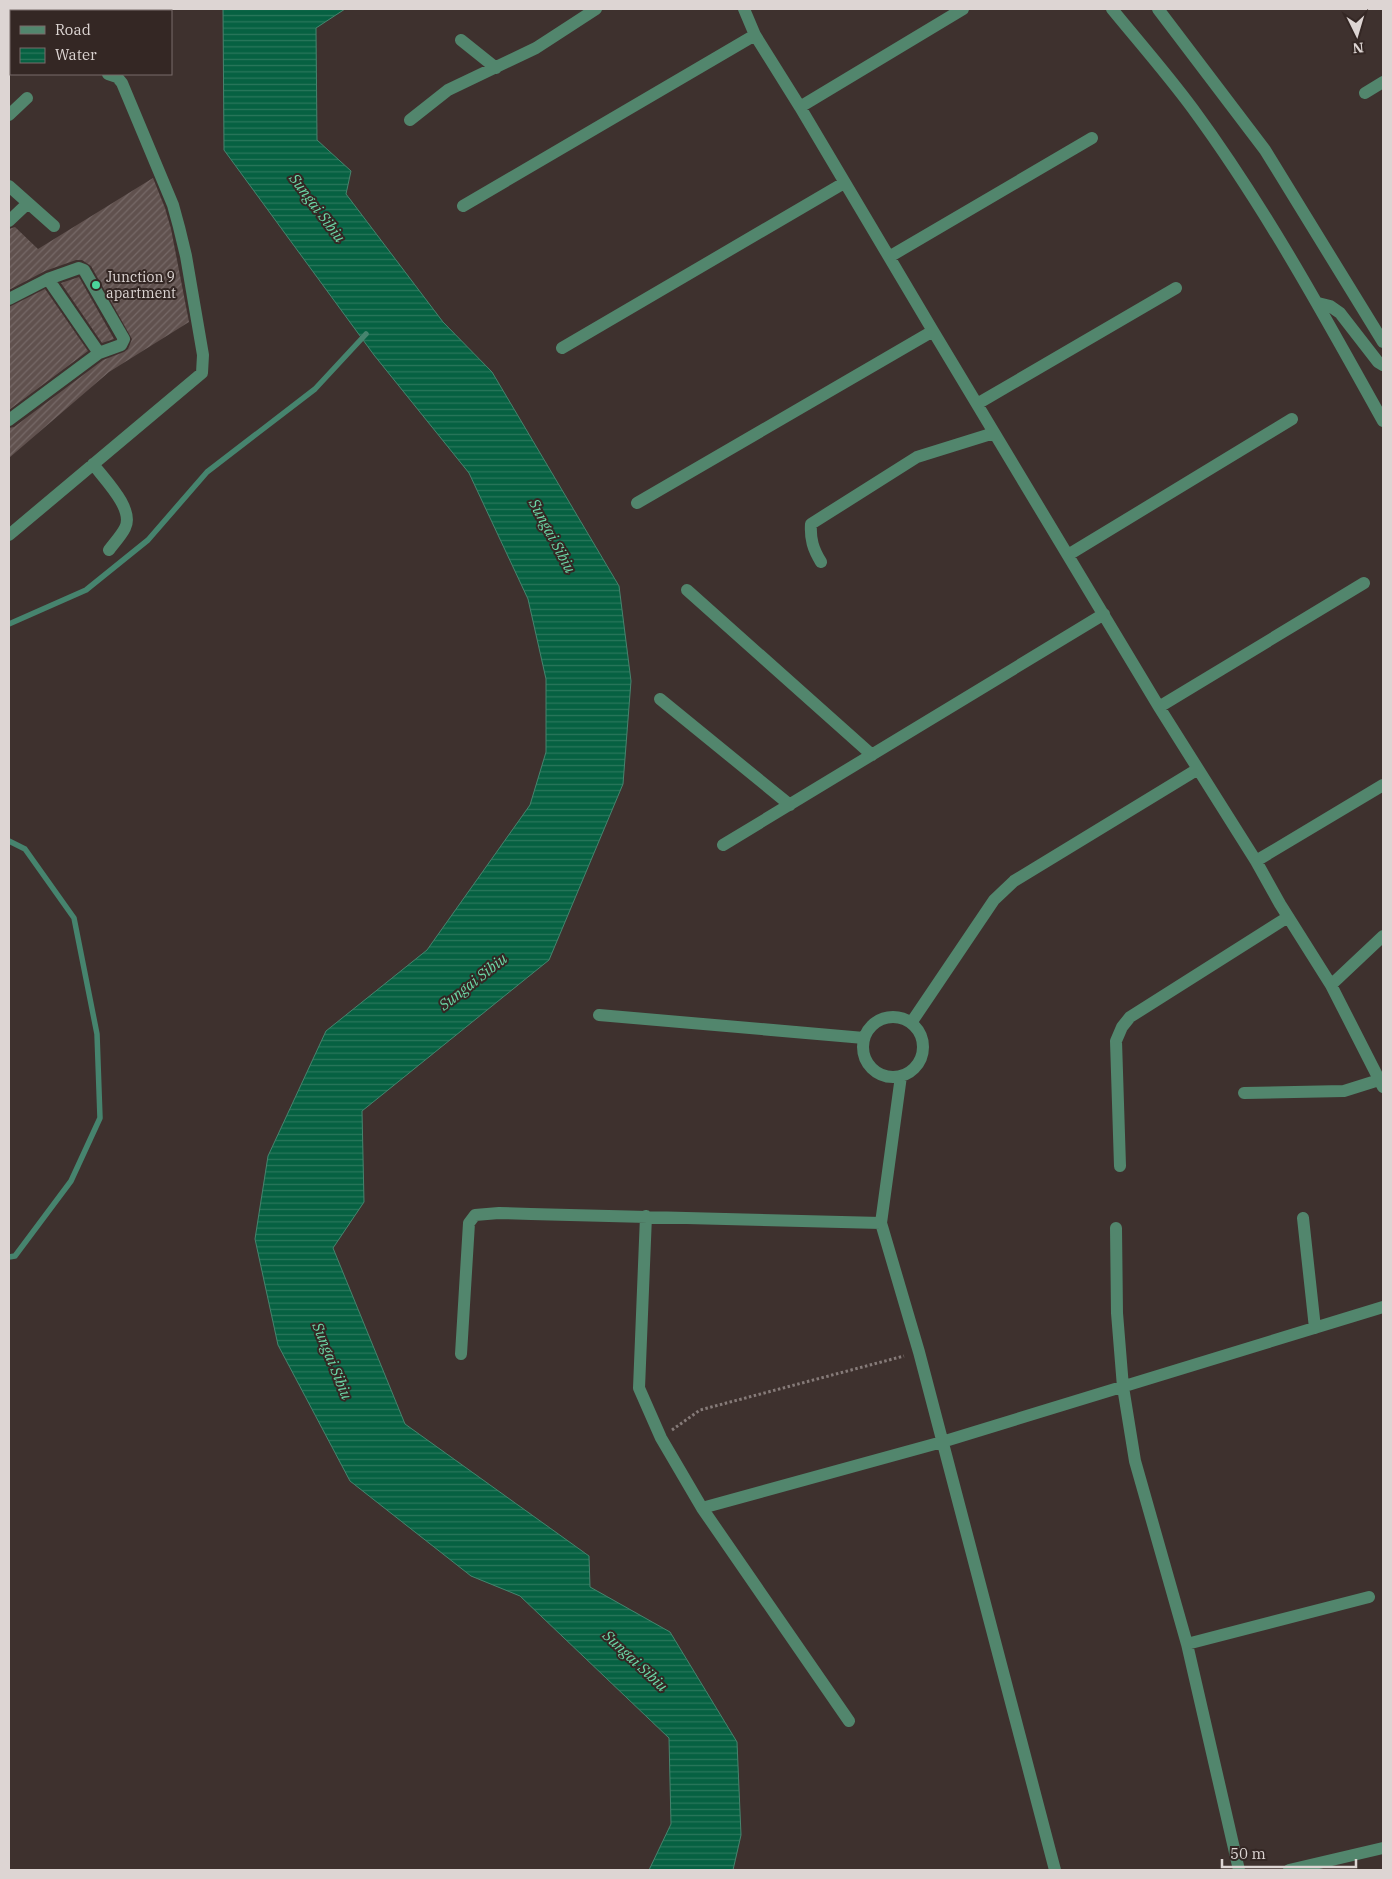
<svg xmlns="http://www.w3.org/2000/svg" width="1392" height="1879" viewBox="0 0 1392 1879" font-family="'IBM Plex Serif',serif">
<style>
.water{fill:url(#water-rules);stroke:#46846e}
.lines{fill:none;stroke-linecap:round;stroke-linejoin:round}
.stream{stroke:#46846e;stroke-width:5.5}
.building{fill:url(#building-hatch)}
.path{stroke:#867b79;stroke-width:3;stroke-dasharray:2.5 2.5;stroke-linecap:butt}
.minor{stroke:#52866d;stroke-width:12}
.poi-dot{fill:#4bd49b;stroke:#342724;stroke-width:2}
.labels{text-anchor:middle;stroke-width:4;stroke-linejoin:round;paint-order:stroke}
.poi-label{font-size:14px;fill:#ddd5d3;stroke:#342724;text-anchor:start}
.water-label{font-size:15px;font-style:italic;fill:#6cd8a7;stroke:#342724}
</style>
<defs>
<pattern id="water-rules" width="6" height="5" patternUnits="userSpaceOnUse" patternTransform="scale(1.25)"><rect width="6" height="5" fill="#066142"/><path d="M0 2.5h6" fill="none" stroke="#2a775c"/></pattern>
<pattern id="building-hatch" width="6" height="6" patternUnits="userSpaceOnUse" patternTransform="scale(1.25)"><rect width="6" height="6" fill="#60514e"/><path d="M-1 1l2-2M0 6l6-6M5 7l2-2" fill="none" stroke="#766967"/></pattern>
</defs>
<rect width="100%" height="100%" fill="#3e312e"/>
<path class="water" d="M223,9H345L316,28L317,140L351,171L346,194L443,322L492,372L619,586L631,681L623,784L549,960L362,1111L364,1202L333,1248L405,1424L589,1556L590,1587L670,1632L737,1742L741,1835L733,1870H649L671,1824L669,1738L520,1596L471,1576L350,1481L278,1345L255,1239L268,1156L326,1031L427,950L530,805L546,752V679L528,599L469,473L374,355L224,150Z"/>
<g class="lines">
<path class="stream" d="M9,624L86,590L148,540L207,472L315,389L366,334
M9,841L25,849L74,918L97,1034L100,1118L71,1181L15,1256L9,1257"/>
</g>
<path class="building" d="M153,178L165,208L171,229L189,322L109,372L9,458V428L14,427L103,360L124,352L128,349L132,339L91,266L82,260H76L45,271L9,290V229L15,227L38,249Z
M79,277L114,339L102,343L61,283Z
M45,289L88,351L9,410V307Z"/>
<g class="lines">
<path class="path" d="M672,1430L700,1410L904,1356"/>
<path class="minor" d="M164,9V11
M744,9L755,35L800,107L933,331L1159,707L1256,861
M1112,9C1139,42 1168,75 1193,109C1265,207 1324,315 1383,421
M1158,9L1265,150L1383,342
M9,37L11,38
M461,40L496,68
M1365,93L1383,82
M800,107L963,9
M9,115L27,98
M410,120L448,90L536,48L596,9
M9,186L54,226
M463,206L755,35
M9,221L28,203
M889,257L1092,138
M48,279L99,353
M9,299L48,279L79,268L84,270L124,339L121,345L99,353L9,420
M1318,303L1330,306L1340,313L1378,362L1383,365
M562,348L844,183
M977,404L1176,288
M93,464C104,479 135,509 125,528C121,536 114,543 109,550
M637,503L933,331
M9,535L202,373L203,355L186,256L179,227L173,205L122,83L117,77L108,74
M1068,555L1292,419
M821,562C813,549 810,539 811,524L917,457L994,433
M687,590L872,755
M660,699L790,805
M1159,707L1364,583
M1383,785L1256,861L1280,904L1331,985L1383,1087
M723,845L1104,614
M1331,985L1383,936
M599,1015L864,1038
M863 1047a30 30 0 1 1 60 0a30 30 0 1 1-60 0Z
M911,1023L994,900L1014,881L1198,769
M901,1076L881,1223L919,1352L1055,1870
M1244,1093L1344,1091L1379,1080
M1120,1166L1116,1041L1122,1027L1130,1017L1288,917
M646,1216L639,1388L661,1438L702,1508L849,1721
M1303,1218L1315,1328
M1116,1228L1117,1313L1123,1387L1135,1461L1187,1644L1239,1870
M461,1354L469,1223L475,1215L499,1213L531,1214L881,1223
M702,1508L942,1442L1383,1307
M1187,1644L1369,1597
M1289,1870L1383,1848"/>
</g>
<circle class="poi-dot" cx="96" cy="285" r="5"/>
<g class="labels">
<g class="poi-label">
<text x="106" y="282">Junction 9<tspan x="106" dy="16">apartment</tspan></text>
</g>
<g class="water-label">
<text transform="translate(317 208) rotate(53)" y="5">Sungai Sibiu</text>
<text transform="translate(552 536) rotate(62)" y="5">Sungai Sibiu</text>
<text transform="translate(473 982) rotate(-38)" y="5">Sungai Sibiu</text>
<text transform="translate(332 1361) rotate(68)" y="5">Sungai Sibiu</text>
<text transform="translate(635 1661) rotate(43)" y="5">Sungai Sibiu</text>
</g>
</g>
<rect width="1392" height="1879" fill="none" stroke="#ddd5d3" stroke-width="20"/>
<rect x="10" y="10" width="162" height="65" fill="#342724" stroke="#786d6a"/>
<rect x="20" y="26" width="25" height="8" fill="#52866d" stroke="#786d6a"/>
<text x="55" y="35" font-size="15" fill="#ddd5d3">Road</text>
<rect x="20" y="48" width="25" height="15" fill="url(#water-rules)" stroke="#786d6a"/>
<text x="55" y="60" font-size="15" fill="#ddd5d3">Water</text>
<g transform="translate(1357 35) rotate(175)" stroke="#342724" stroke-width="4" paint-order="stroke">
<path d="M0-4L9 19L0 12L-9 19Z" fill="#ddd5d3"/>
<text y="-8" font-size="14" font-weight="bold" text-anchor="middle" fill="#ddd5d3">N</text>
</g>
<path d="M1222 1859v8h134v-8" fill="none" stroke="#ddd5d3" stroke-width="2.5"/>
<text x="1230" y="1859" font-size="15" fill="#ddd5d3" stroke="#342724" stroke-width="4" paint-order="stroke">50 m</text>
</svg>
